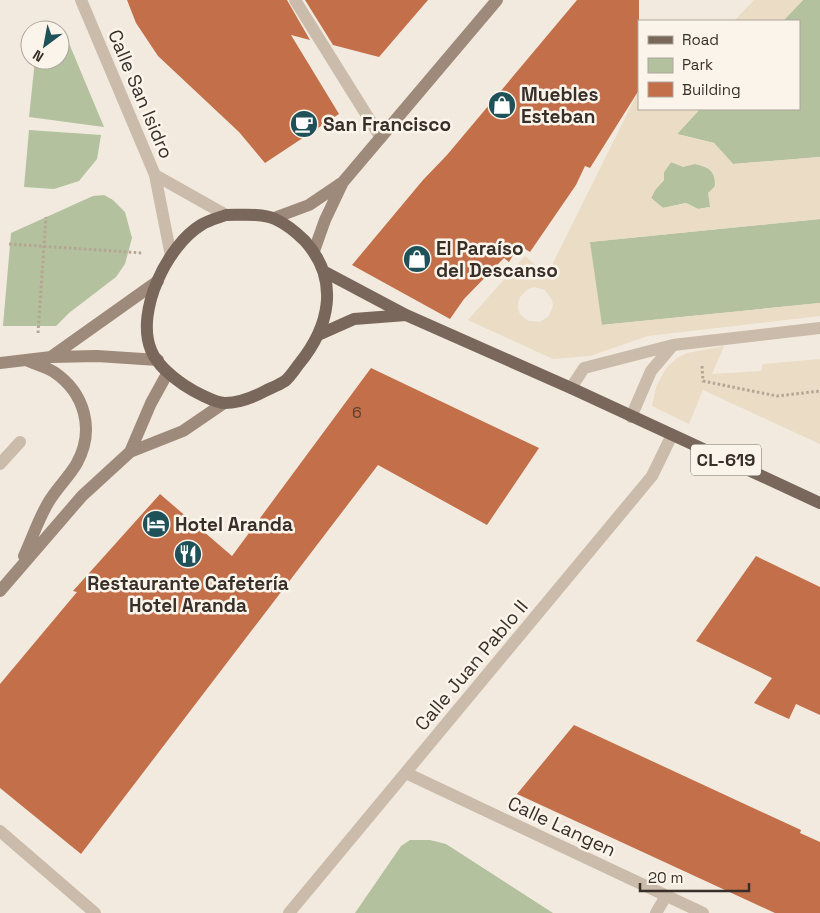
<svg xmlns="http://www.w3.org/2000/svg" width="820" height="913" viewBox="0 0 820 913" font-family="'Space Grotesk',sans-serif">
<style>
.green{fill:#b3c19e}
.plaza{fill:#eadcc5;fill-rule:evenodd}
.building{fill:#c3704a}
.lines{fill:none;stroke-linecap:round;stroke-linejoin:round}
.path{stroke:#b6a594;stroke-width:3;stroke-dasharray:2.5 2.5;stroke-linecap:butt}
.lane{stroke:#cabbaa;stroke-width:12}
.street{stroke:#cabbaa;stroke-width:12}
.secondary{stroke:#9e8a7b;stroke-width:12}
.primary{stroke:#79675b;stroke-width:12}
.labels{text-anchor:middle;stroke-width:5;stroke-linejoin:round;paint-order:stroke}
.number-label{font-size:16px;fill:#5b3f31}
.shield{fill:#faf4ea;stroke:#726a63;stroke-width:1}
.shield-label{font-size:18px;font-weight:bold;fill:#382f29}
.street-label{font-size:19px;fill:#382f29;stroke:#faf4ea}
.poi-label{font-size:19px;font-weight:bold;fill:#382f29;stroke:#faf4ea;text-anchor:start}
</style>
<rect width="100%" height="100%" fill="#f2eade"/>
<path class="green" d="M803,0H820V157L733,164L714,143L677,134L700,109H799V21H783Z
M60,40L68,41L104,127L29,117L35,60H60Z
M29,130L101,135L97,159L79,181L54,189L24,187Z
M671,162C687,168 681,164 695,164C696,164 701,165 702,166C722,171 714,193 710,207L698,209L686,203L663,208L651,198L655,190L664,180V172Z
M104,195L113,200L125,212L132,238L125,264L116,277L69,313L56,326H3L11,233L93,196Z
M820,219V303L601,325L589,242Z
M410,840H430L446,844L553,913H355L401,846Z"/>
<path class="plaza" d="M754,0H803L783,21H734Z
M639,90V109H700L677,134L714,143L733,164L820,157V219L590,242L602,325L820,303V316L648,336L590,356L553,359L468,320L525,256L547,275ZM671,162L683,167L695,164L707,167L713,172L716,185L708,193L710,207L698,209L686,203L663,208L651,198L655,190L664,180V172ZM534,287L545,290L552,300L553,306L549,316L540,322L529,321L524,318L520,314L518,309V303L520,297L528,289Z
M724,346L712,374L761,371L763,364L820,359V444L703,390L689,424L652,406L656,387L666,368L677,358L687,353Z"/>
<path class="building" d="M127,0H287L310,40L291,35L339,114L265,163L239,132L158,56L136,23Z
M305,0H428L379,57L333,45Z
M577,0H639V90L590,168L585,166L576,185L530,252L519,245L509,262L504,258L464,299L450,319L352,265L423,180L447,155Z
M371,368L539,448L487,525L378,465L81,854L0,788V684L77,592L73,591L160,494L232,556Z
M756,556L820,587V715L796,704L789,719L754,703L772,678L696,641Z
M574,725L801,830L800,833L820,842V913H775L517,794Z"/>
<g class="lines">
<path class="path" d="M9,244L143,253
M38,333L46,217
M702,366L703,381L777,396L820,391"/>
<path class="lane" d="M0,464L20,442"/>
<path class="street" d="M81,0L155,175L171,256
M295,0L381,138
M155,175L226,215
M571,388L584,368L673,345L820,328
M631,417L651,371L673,345
M406,773L703,913
M0,831L95,913
M289,913L652,476L672,435
M656,913L666,896"/>
<path class="secondary" d="M274,218L309,205L343,182L497,0
M314,251L325,220L343,182
M51,357L158,281
M0,363L51,357L97,356L158,360
M130,452L151,403L167,374
M24,556C32,539 38,520 48,503C56,489 69,477 77,463C95,430 85,393 54,372C46,367 35,364 26,360
M0,591L82,496L130,452L183,431L224,403"/>
<path class="primary" d="M226,215C241,215 261,213 275,219C286,224 296,232 305,241C340,280 330,326 299,364C295,369 290,377 285,381C279,385 271,388 265,391C252,398 239,403 225,403C215,403 193,391 184,385C171,376 157,365 151,350C135,311 168,245 201,225C209,220 218,218 226,215Z
M325,272L406,315L571,388L820,503
M318,335L354,319L406,315"/>
</g>
<defs>
<symbol id="shop-disc" viewBox="-11 -11 22 22"><circle r="9.5" fill="#1f5159" stroke="#faf4ea"/><path d="M-5-2.5h2.3a2.7 3.5 0 0 1 5.4 0H5L5.5 6h-11ZM-1.5-2.5h3a1.5 2.3 0 0 0-3 0Z" fill="#fff"/></symbol>
<symbol id="cafe-disc" viewBox="-11 -11 22 22"><circle r="9.5" fill="#1f5159" stroke="#faf4ea"/><path d="M-5.5-4.5H6V0H3Q3 3.5 0 3.5H-2.5Q-5.5 3.5-5.5 0ZM3-3.2v2h1.7v-2ZM-6 4.5H4V6H-6Z" fill="#fff"/></symbol>
<symbol id="hotel-disc" viewBox="-11 -11 22 22"><circle r="9.5" fill="#1f5159" stroke="#faf4ea"/><path d="M-6-4.5h1.5V1H6V5H4.5V3h-9V5H-6ZM-4 0a1.8 1.8 0 1 1 3.6 0ZM.5 0V-2.5h3Q6-2.5 6 0Z" fill="#fff"/></symbol>
<symbol id="restaurant-disc" viewBox="-11 -11 22 22"><circle r="9.5" fill="#1f5159" stroke="#faf4ea"/><path d="M-5-6h1v4h1v-4h1v4h1v-4h1v5L-1.5 .5V6h-2V.5L-5-1ZM5-6V6H3V1.5H1.5Q1.5-4 5-6Z" fill="#fff"/></symbol>
</defs>
<g fill-rule="evenodd">
<use href="#shop-disc" x="486" y="89" width="32" height="32"/>
<use href="#cafe-disc" x="288" y="108" width="32" height="32"/>
<use href="#shop-disc" x="401" y="243" width="32" height="32"/>
<use href="#hotel-disc" x="140" y="508" width="32" height="32"/>
<use href="#restaurant-disc" x="172" y="538" width="32" height="32"/>
</g>
<g class="labels">
<g class="number-label">
<text x="357" y="418">6</text>
</g>
<rect class="shield" x="691" y="444.5" width="70" height="31" rx="4"/>
<g class="shield-label">
<text x="726" y="466">CL-619</text>
</g>
<g class="street-label">
<text transform="translate(141 94) rotate(67)" y="7">Calle San Isidro</text>
<text transform="translate(471 665) rotate(-50)" y="7">Calle Juan Pablo II</text>
<text transform="translate(562 826) rotate(25)" y="7">Calle Langen</text>
</g>
<g class="poi-label">
<text x="521" y="101">Muebles<tspan x="521" dy="22">Esteban</tspan></text>
<text x="323" y="131">San Francisco</text>
<text x="436" y="255">El Paraíso<tspan x="436" dy="22">del Descanso</tspan></text>
<text x="175" y="531">Hotel Aranda</text>
<text x="188" y="590" text-anchor="middle">Restaurante Cafetería<tspan x="188" dy="22">Hotel Aranda</tspan></text>
</g>
</g>
<rect x="638" y="20" width="162" height="90" fill="#faf4ea" stroke="#aca59d"/>
<rect x="648" y="36" width="25" height="8" fill="#79675b" stroke="#aca59d"/>
<text x="682" y="45" font-size="15" fill="#382f29">Road</text>
<rect x="648" y="58" width="25" height="15" fill="#b3c19e" stroke="#aca59d"/>
<text x="682" y="70" font-size="15" fill="#382f29">Park</text>
<rect x="648" y="82" width="25" height="15" fill="#c3704a" stroke="#aca59d"/>
<text x="682" y="95" font-size="15" fill="#382f29">Building</text>
<g transform="translate(45 45) rotate(212)"><circle r="24" fill="#faf4ea" stroke="#aca59d"/>
<path d="M0-4L9 19L0 12L-9 19Z" fill="#1f5159"/>
<text y="-8" font-size="14" font-weight="bold" text-anchor="middle" fill="#382f29">N</text>
</g>
<path d="M640 883v8h109v-8" fill="none" stroke="#382f29" stroke-width="2.5"/>
<text x="648" y="883" font-size="15" fill="#382f29" stroke="#faf4ea" stroke-width="4" paint-order="stroke">20 m</text>
</svg>
